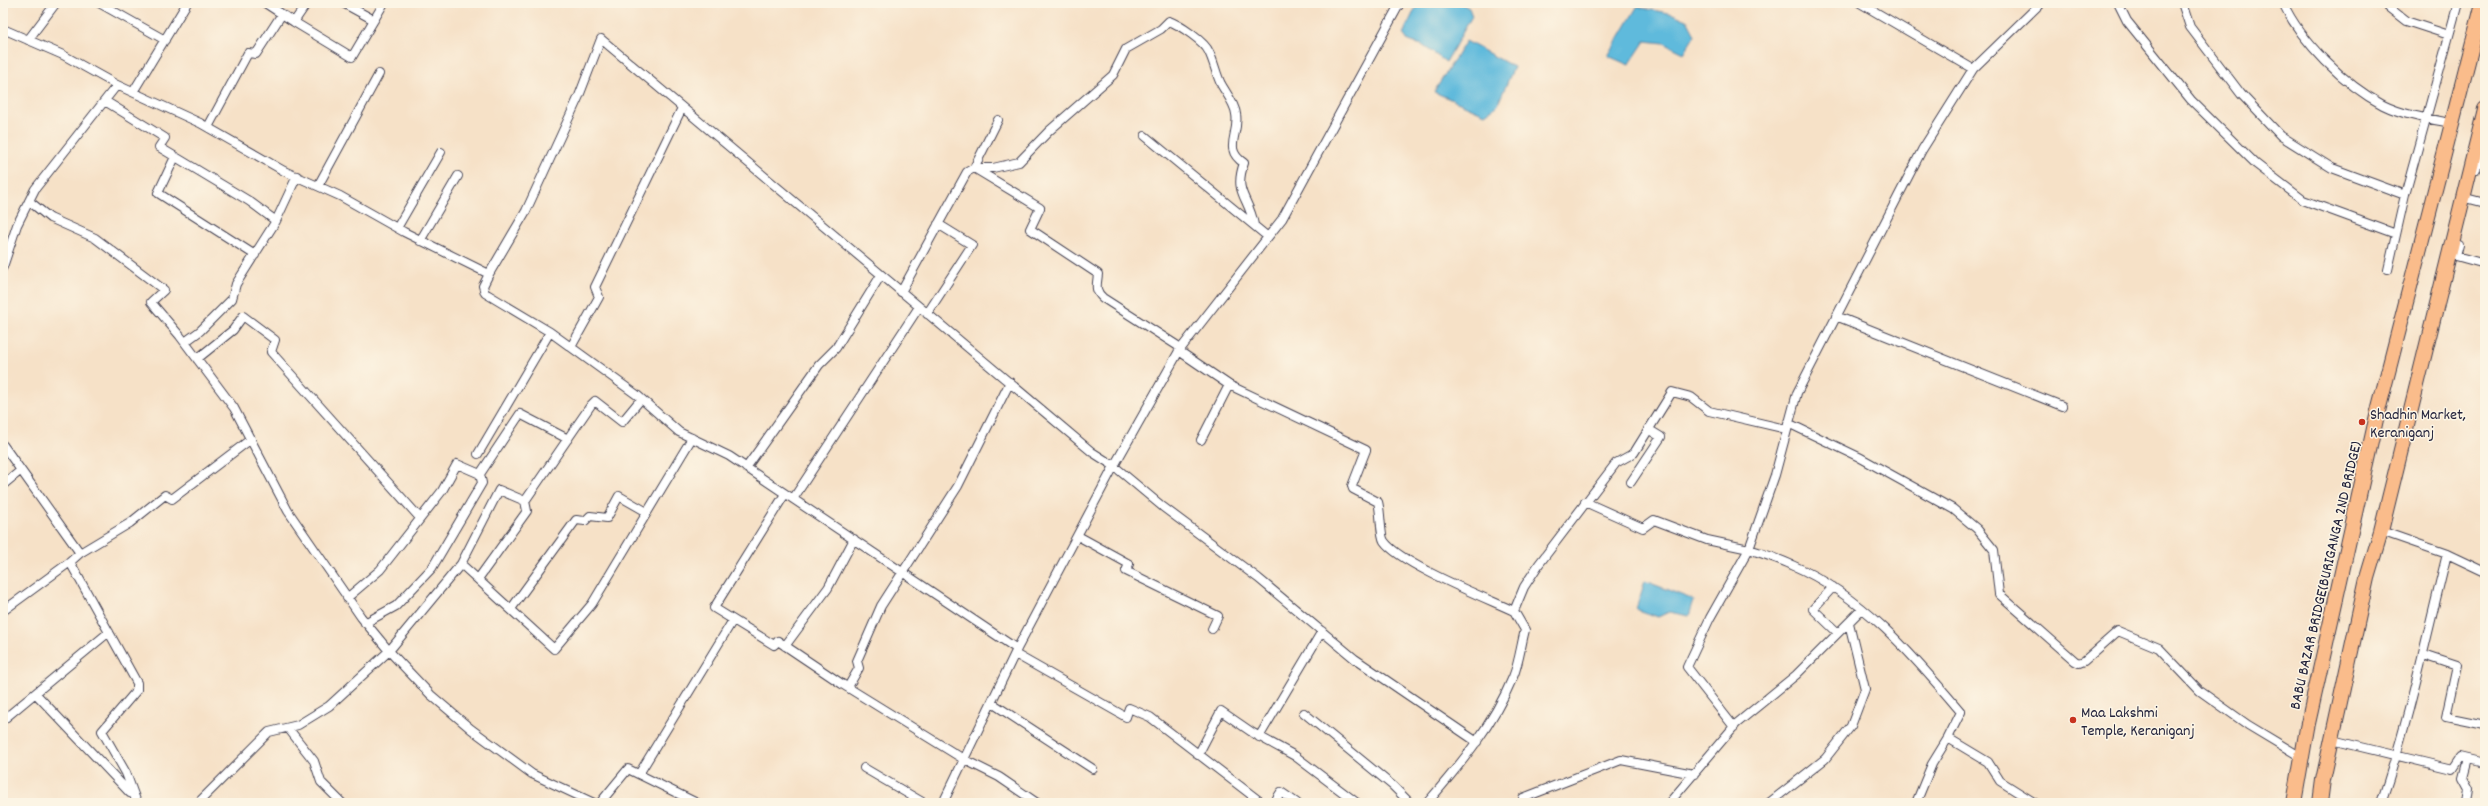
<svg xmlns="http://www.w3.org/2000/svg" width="2488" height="806" viewBox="0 0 2488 806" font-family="Dekko,sans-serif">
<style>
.water{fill:#5ebadc;stroke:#406e8c}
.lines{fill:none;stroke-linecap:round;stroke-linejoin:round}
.minor-casing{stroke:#423f50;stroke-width:10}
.trunk-casing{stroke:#423f50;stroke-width:16}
.minor{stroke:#fff;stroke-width:8}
.trunk{stroke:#fabc8b;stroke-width:14}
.poi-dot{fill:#c8321e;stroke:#fcf5e5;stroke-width:1.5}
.labels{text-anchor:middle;stroke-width:3;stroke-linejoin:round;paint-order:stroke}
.poi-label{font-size:16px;fill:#22223b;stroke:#fcf5e5;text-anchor:start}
.street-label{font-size:16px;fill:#22223b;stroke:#fcf5e5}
</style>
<rect width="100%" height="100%" fill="#fcf5e5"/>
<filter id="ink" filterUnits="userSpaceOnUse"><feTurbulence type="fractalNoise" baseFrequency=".025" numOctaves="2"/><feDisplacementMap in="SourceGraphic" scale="8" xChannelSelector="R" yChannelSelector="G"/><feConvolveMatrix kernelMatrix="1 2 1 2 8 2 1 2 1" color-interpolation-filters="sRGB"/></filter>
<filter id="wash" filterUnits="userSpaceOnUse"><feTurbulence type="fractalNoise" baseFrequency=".012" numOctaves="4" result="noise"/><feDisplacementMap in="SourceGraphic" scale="16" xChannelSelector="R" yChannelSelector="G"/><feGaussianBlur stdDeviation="0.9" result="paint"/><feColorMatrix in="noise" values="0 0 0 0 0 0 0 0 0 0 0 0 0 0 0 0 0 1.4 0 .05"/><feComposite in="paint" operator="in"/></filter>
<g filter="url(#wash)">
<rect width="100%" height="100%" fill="#f6e1c7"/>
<path class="water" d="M1418,3H1460L1469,8L1472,16L1446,62L1422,45L1408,41L1403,34Z
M1637,7L1673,14L1687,20L1695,35L1684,53L1664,43L1645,41L1629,65L1608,56Z
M1466,41L1514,67L1497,106L1485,114L1434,92Z
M1645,581L1694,600L1689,616L1669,612L1658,617L1636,609Z"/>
</g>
<g filter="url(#ink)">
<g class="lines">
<defs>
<path id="minor" d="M99,3L165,40
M265,3L294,22L307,3
M343,3L374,20
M1860,3L1973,69
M2118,3L2127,21L2191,100L2256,164L2303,200L2396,234
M2182,3L2190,27L2241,94L2281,136L2332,168L2405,195
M2283,3C2301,42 2345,85 2383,105C2403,115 2429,119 2451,123
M2383,3L2406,21L2449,35
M294,22L352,57L384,3
M3,29L63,55L117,85L200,123L284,171L340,196L404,232L489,274L483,286L485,293L550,332L637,395L679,432L729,456L1017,649
M28,40L56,3
M133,92L187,3
M105,101L165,138L159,147L249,201L276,221
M998,120L974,168H993L1019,162L1049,131L1113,75L1126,49L1161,29L1169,21C1180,25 1205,42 1209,52C1214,62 1216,74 1221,84C1226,93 1235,104 1236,114C1240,134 1222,149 1244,163C1233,194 1249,196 1254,225
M208,127L248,53L256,54L282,14
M1145,136L1268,237
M175,157L158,193L255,255
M2477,170L2485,140
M318,186L379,74
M2462,197L2485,203
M29,201L50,218L95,238L164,290L151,302L180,336L234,408L288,511L361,617L389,651L431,695L471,729L532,774L594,803
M397,228L441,152
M420,241L458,176
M2459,245L2456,256L2485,264
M3,267L17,225L35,189L117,85
M2388,270L2405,195L2458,3
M489,274L526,211L579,96L601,39L1092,452L1114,466L1163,507L1258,578L1355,659L1477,742
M901,292L967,172L974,168L1040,208L1030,229L1098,274C1097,285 1094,290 1103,298L1181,348
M927,314L972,245L938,224
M1836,316L2062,406
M185,342L200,331L232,299L236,284L276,221L297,176
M571,347L599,297L595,287L682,108
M1179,351L1229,385L1366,450L1352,486L1353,489L1378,502C1381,512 1380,535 1384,541C1400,564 1486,598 1514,611
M197,359L233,330L243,316L275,340L271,352L420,518
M1788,423L1859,457L1953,509L1977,529L1994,550L1999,594L2075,661L2079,663L2084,661L2118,631L2159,648L2200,691L2248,725L2301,757
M1201,440L1229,385
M3,445L80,553L70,562L137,683V690L102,731L126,773L137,803
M478,454L550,332
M746,468L819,365L836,348L881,275
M1631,482L1661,437L1648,429
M3,485L20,471
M785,494L714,608L774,645L778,641L842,684L965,760L999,777L1037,803
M793,499L919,307
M1585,502L1643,528L1654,520L1707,540L1749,549L1710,618L1687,667L1734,727
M1078,536L1129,564L1126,571L1218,616L1212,629
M80,553L130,523L165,495L172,499L251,439
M2447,554L2485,572
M461,564L499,490L525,501
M478,579L527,511L525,501L591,405L595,401L622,422L641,399
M1833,587L1813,609L1838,633
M347,598L380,570L442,491L457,464L480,474L520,414L568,439
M511,609L576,520L585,521L590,516L607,518L619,496L647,512
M3,611L70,562
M365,623L396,606L432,568L482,483L480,474
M785,646L828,588L854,539
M1015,654L1126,717L1129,708L1150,717L1262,803
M2424,655L2457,666L2446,717L2485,725
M848,687L859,668L857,661L881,606L958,486L1010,382
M36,694L130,793
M992,703L1093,769
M1304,713L1393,786L1410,803
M3,720L109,632
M288,728L314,761L321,782L342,803
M1259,737L1322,631
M1948,738L1961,712C1913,655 1862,595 1792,565C1778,558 1763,554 1749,549L1775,475L1797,393L1922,150L1973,69L2041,3
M2332,740L2452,769L2460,757L2485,763
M1198,755L1221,711L1253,733L1295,756L1357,803
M864,768L924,803
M639,774L733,620
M198,803L269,732L298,725L329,706L389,651L461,564L554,649L592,604L692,438
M600,803L628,769L697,803
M943,803L1017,649L1114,466L1179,351L1282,219L1400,3
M1274,803L1281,792L1297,803
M1427,803C1461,764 1493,725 1513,677C1519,663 1521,645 1525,630L1514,611L1524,587L1539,564L1616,463L1634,453L1672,392L1691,397L1709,411L1786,429
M1529,803L1523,798L1621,760L1694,774
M1669,803L1736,724L1796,675L1862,609
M1769,803L1825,759L1851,726L1865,689L1849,623
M1916,803L1932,764L1948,738L1988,762L2000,781L2035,803
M2381,803C2409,721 2426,638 2447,554L2381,531
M2467,803L2469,789L2463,778L2468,759"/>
<path id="trunk" d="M2294,803L2307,728L2377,415L2483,3
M2320,803L2323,780L2367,578L2381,531L2485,109"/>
</defs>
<use href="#minor" class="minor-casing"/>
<use href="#trunk" class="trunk-casing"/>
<use href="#minor" class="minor"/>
<use href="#trunk" class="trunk"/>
</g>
</g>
<g class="poi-dot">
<circle cx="2362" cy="422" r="4"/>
<circle cx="2073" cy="720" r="4"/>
</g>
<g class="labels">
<g class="poi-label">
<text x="2370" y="419">Shadhin Market,<tspan x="2370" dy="18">Keraniganj</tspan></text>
<text x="2081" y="717">Maa Lakshmi<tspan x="2081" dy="18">Temple, Keraniganj</tspan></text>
</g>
<g class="street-label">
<text transform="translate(2324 575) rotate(-77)" y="6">BABU BAZAR BRIDGE(BURIGANGA 2ND BRIDGE)</text>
</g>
</g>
<rect width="2488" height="806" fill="none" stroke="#fcf5e5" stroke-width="16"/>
</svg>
